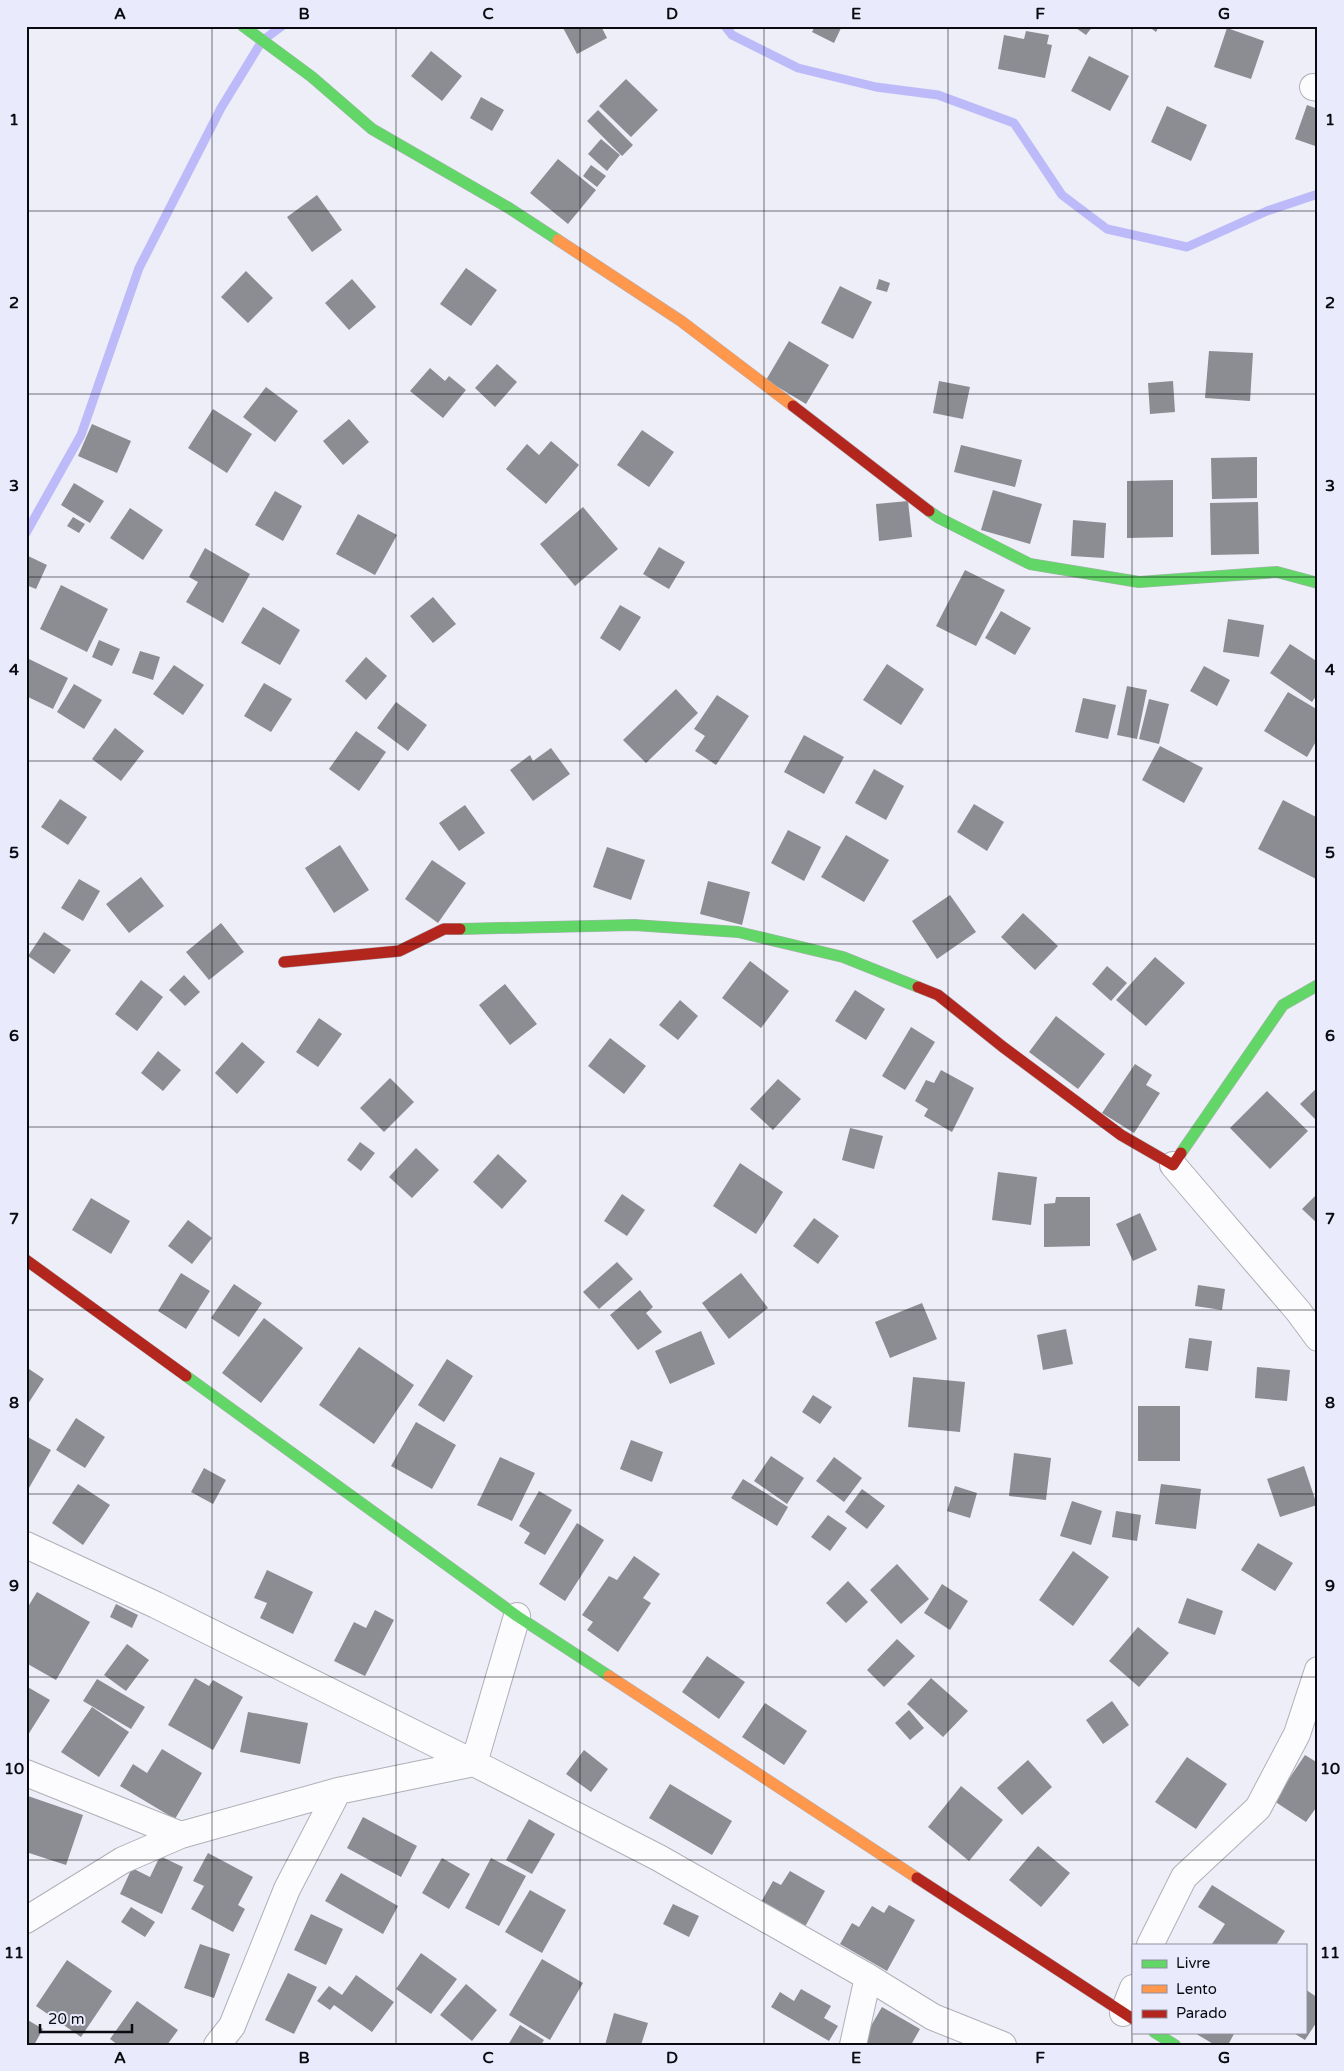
<svg xmlns="http://www.w3.org/2000/svg" width="1344" height="2071" viewBox="0 0 1344 2071" font-family="'Varela Round',sans-serif">
<style>
.lines{fill:none;stroke-linecap:round;stroke-linejoin:round}
.stream{stroke:#bcbaf9;stroke-width:9}
.building{fill:#8c8c93}
.street-casing{stroke:#afb0b8;stroke-width:28}
.fast-casing{stroke:#afb0b8;stroke-width:12}
.slow-casing{stroke:#afb0b8;stroke-width:12}
.jam-casing{stroke:#afb0b8;stroke-width:12}
.street{stroke:#fcfcfe;stroke-width:26}
.fast{stroke:#63d668;stroke-width:11}
.slow{stroke:#ff974d;stroke-width:11}
.jam{stroke:#b3261e;stroke-width:11}
.grid{fill:none;stroke:#0a0a10;stroke-width:1;stroke-opacity:0.55}
.neatline{fill:none;stroke:#0a0a10;stroke-width:2}
.grid-label{font-size:16px;text-anchor:middle;font-weight:bold;fill:#0a0a10}
</style>
<rect width="100%" height="100%" fill="#edeef8"/>
<g class="lines">
<path class="stream" d="M725,26L732,35L798,68L876,87L938,95L1014,123L1062,195L1107,229L1187,247L1267,211L1318,194
M26,533L81,435L139,268L221,108L262,41L282,26"/>
</g>
<path class="building" d="M562,26H601L607,38L577,54Z
M815,26H839L841,28L834,43L812,32Z
M1073,26H1093L1086,35Z
M1148,26H1159L1156,32Z
M1227,28L1264,41L1251,79L1214,67Z
M1026,31L1049,35L1047,44L1052,45L1045,78L998,69L1004,35L1024,39Z
M431,51L462,76L442,101L411,76Z
M1089,56L1129,76L1110,111L1071,91Z
M626,79L658,110L631,137L599,106Z
M481,97L504,110L492,131L470,118Z
M1307,105L1318,109V147L1295,139Z
M1167,106L1207,125L1191,161L1151,142Z
M598,110L633,145L622,156L587,121Z
M601,139L620,155L607,171L588,154Z
M558,159L596,190L568,224L530,193Z
M591,165L606,176L597,187L583,176Z
M317,195L342,230L312,252L287,217Z
M466,268L497,290L471,326L440,304Z
M246,271L273,298L248,323L221,297Z
M352,279L376,307L349,330L325,303Z
M879,279L890,283L887,292L876,289Z
M840,286L872,302L853,339L821,323Z
M789,341L829,365L806,404L766,380Z
M1209,351L1253,353L1250,401L1205,398Z
M497,364L517,382L495,407L475,388Z
M430,368L445,381L449,376L466,390L443,418L410,391Z
M939,381L970,387L963,419L933,413Z
M1173,381L1175,412L1150,414L1148,383Z
M266,387L298,411L275,442L243,417Z
M213,409L252,434L227,473L188,448Z
M349,419L369,442L343,465L323,441Z
M92,424L131,441L117,473L78,456Z
M642,430L674,452L649,487L617,465Z
M551,441L579,465L546,504L506,469L527,444L539,455Z
M961,445L1022,460L1015,487L954,472Z
M1257,457V498L1212,499L1211,458Z
M1173,480V537L1127,538V481Z
M74,483L104,501L90,523L61,505Z
M993,490L1042,504L1030,544L981,530Z
M275,491L302,506L283,541L255,525Z
M908,501L912,537L879,541L876,504Z
M1258,502L1259,554L1211,555L1210,503Z
M583,507L618,549L575,586L540,544Z
M130,508L163,530L143,560L110,538Z
M358,514L397,535L375,575L336,554Z
M73,517L85,524L79,533L67,526Z
M1073,520L1106,523L1104,558L1071,556Z
M659,547L685,562L669,589L643,574Z
M205,548L250,574L223,623L186,602L198,582L189,577Z
M26,555L47,565L36,589L26,585Z
M965,570L1005,590L976,646L936,626Z
M61,585L108,609L87,652L40,629Z
M433,597L456,624L433,643L410,616Z
M620,605L641,617L620,651L600,638Z
M263,607L300,630L280,665L241,643Z
M1001,611L1031,628L1015,655L985,638Z
M1228,619L1264,625L1259,657L1223,652Z
M99,640L120,649L112,666L92,657Z
M1290,644L1318,662V693L1312,702L1270,673Z
M140,651L160,657L153,680L132,673Z
M366,657L387,676L366,700L345,681Z
M29,659L68,678L53,709L26,696V665Z
M887,664L924,689L901,725L863,700Z
M174,665L204,685L183,715L153,694Z
M1204,666L1230,680L1217,706L1190,691Z
M264,683L292,699L271,732L244,716Z
M74,684L102,700L84,729L57,712Z
M1127,686L1147,690L1137,739L1117,735Z
M676,689L698,713L646,763L623,740Z
M1288,692L1318,710V738L1307,757L1264,731Z
M717,695L749,716L716,765L695,751L705,736L694,729Z
M1083,698L1116,705L1108,739L1075,732Z
M1149,699L1169,704L1159,744L1139,739Z
M396,702L427,725L408,751L377,728Z
M115,728L144,751L121,781L92,759Z
M356,731L386,752L359,791L329,769Z
M804,735L844,757L824,794L784,772Z
M1160,746L1203,768L1184,803L1142,780Z
M551,748L570,774L533,801L510,770L530,755L533,761Z
M874,769L904,786L886,820L855,803Z
M60,799L87,817L68,845L41,827Z
M1283,800L1318,818V880L1258,849Z
M974,804L1004,822L987,851L957,832Z
M465,805L485,833L459,851L439,823Z
M788,830L821,847L804,881L771,863Z
M846,835L889,860L864,902L821,877Z
M340,845L369,890L334,913L305,868Z
M607,847L645,860L631,900L593,887Z
M432,860L466,883L438,923L405,899Z
M141,877L164,906L129,933L106,904Z
M79,879L100,891L83,921L61,908Z
M708,881L750,892L742,925L700,914Z
M950,895L976,932L937,959L912,921Z
M1023,913L1058,946L1035,970L1001,937Z
M221,923L244,952L209,980L186,952Z
M44,932L71,950L54,974L28,956Z
M1155,957L1185,983L1146,1026L1116,1000Z
M750,961L789,991L761,1028L722,998Z
M1107,966L1127,983L1111,1001L1092,984Z
M184,975L200,992L185,1006L169,990Z
M141,980L163,997L137,1031L115,1014Z
M505,984L537,1024L510,1045L479,1005Z
M855,990L885,1009L866,1040L835,1021Z
M680,1000L698,1016L678,1040L659,1025Z
M1056,1016L1105,1054L1078,1089L1029,1052Z
M319,1018L342,1034L318,1067L296,1052Z
M911,1027L935,1042L905,1090L882,1076Z
M610,1038L646,1066L624,1094L588,1066Z
M242,1042L265,1062L237,1094L215,1073Z
M158,1051L181,1070L163,1091L141,1073Z
M1135,1064L1152,1075L1146,1085L1160,1093L1134,1133L1102,1113Z
M941,1070L974,1088L952,1132L924,1116L928,1109L915,1101L926,1080L934,1083Z
M390,1078L414,1102L384,1132L360,1108Z
M778,1079L801,1099L773,1130L750,1109Z
M1318,1087V1122L1300,1104Z
M1267,1091L1308,1131L1270,1169L1230,1128Z
M850,1128L883,1136L874,1169L842,1160Z
M360,1142L375,1153L361,1171L347,1160Z
M416,1148L439,1170L412,1198L389,1177Z
M498,1154L527,1181L502,1209L473,1182Z
M740,1163L783,1192L756,1234L713,1206Z
M998,1172L1037,1177L1031,1225L992,1220Z
M1318,1193V1224L1302,1209Z
M622,1194L645,1210L627,1236L604,1221Z
M1056,1197H1090V1246L1044,1247V1204L1055,1203Z
M91,1198L130,1221L111,1254L72,1230Z
M1140,1213L1157,1250L1133,1261L1116,1224Z
M814,1218L839,1236L818,1264L793,1246Z
M188,1220L212,1238L192,1264L168,1246Z
M617,1262L633,1279L599,1309L583,1292Z
M181,1273L210,1291L186,1329L158,1311Z
M741,1273L768,1308L729,1339L702,1303Z
M234,1284L262,1303L239,1337L211,1318Z
M1198,1285L1225,1289L1222,1310L1195,1306Z
M640,1290L653,1307L646,1313L662,1332L638,1350L610,1315Z
M922,1303L937,1339L890,1358L875,1322Z
M264,1318L303,1348L261,1403L222,1373Z
M1066,1329L1073,1364L1043,1370L1037,1335Z
M701,1331L715,1364L670,1384L655,1351Z
M1189,1338L1212,1341L1208,1371L1185,1368Z
M359,1347L414,1385L374,1444L319,1405Z
M447,1359L473,1376L444,1422L418,1405Z
M26,1367L44,1379L26,1407Z
M1257,1367L1290,1370L1287,1401L1255,1398Z
M913,1377L965,1382L960,1432L908,1427Z
M813,1395L832,1407L820,1424L802,1412Z
M1138,1406H1180V1461H1138Z
M76,1418L105,1437L85,1468L56,1450Z
M416,1422L456,1445L432,1489L391,1466Z
M26,1436L51,1450L26,1493Z
M631,1440L663,1452L652,1482L620,1469Z
M1014,1453L1051,1458L1046,1500L1009,1496Z
M771,1456L804,1478L787,1504L754,1481Z
M500,1457L535,1473L512,1521L477,1505Z
M834,1457L862,1478L844,1502L816,1481Z
M1304,1466L1317,1505L1280,1517L1267,1479Z
M204,1468L226,1480L213,1504L191,1492Z
M743,1479L788,1507L777,1526L731,1498Z
M78,1484L110,1505L83,1545L52,1523Z
M1161,1484L1201,1489L1196,1529L1155,1524Z
M955,1486L977,1493L970,1518L947,1511Z
M862,1489L885,1506L867,1529L845,1512Z
M539,1491L572,1510L545,1555L524,1543L530,1533L519,1526Z
M1072,1501L1102,1511L1091,1545L1060,1536Z
M1116,1511L1141,1515L1137,1541L1112,1537Z
M828,1515L847,1528L830,1551L811,1537Z
M577,1523L604,1540L565,1601L539,1584Z
M1258,1543L1293,1563L1275,1591L1241,1570Z
M1073,1551L1109,1577L1073,1626L1039,1600Z
M634,1556L660,1574L643,1598L651,1603L618,1652L587,1630L593,1622L582,1615L609,1576L617,1580Z
M897,1564L929,1599L901,1624L870,1590Z
M267,1570L313,1592L293,1634L260,1618L267,1603L254,1598Z
M848,1581L868,1602L846,1623L826,1603Z
M942,1584L968,1601L950,1630L924,1613Z
M37,1592L90,1622L56,1680L26,1663V1610Z
M1187,1598L1223,1611L1215,1635L1178,1623Z
M116,1604L138,1615L132,1628L110,1617Z
M375,1610L394,1620L365,1676L334,1661L354,1622L366,1628Z
M1138,1627L1169,1653L1139,1687L1109,1661Z
M897,1639L915,1656L884,1687L867,1670Z
M127,1644L149,1660L126,1691L104,1675Z
M707,1656L745,1682L719,1719L682,1692Z
M195,1678L209,1686L213,1680L243,1697L213,1750L168,1725Z
M931,1678L968,1711L943,1737L907,1704Z
M97,1679L145,1707L131,1729L83,1701Z
M26,1686L50,1700L26,1738Z
M1112,1701L1129,1725L1103,1744L1086,1720Z
M765,1703L807,1731L784,1765L742,1737Z
M92,1707L129,1732L99,1777L61,1752Z
M909,1710L924,1728L910,1740L895,1723Z
M248,1712L308,1723L300,1764L240,1752Z
M162,1749L202,1773L175,1819L120,1786L133,1764L147,1773Z
M584,1750L608,1769L591,1792L566,1774Z
M1305,1755L1318,1763V1805L1306,1822L1274,1801Z
M1187,1757L1227,1784L1196,1829L1155,1802Z
M1028,1760L1052,1787L1022,1815L997,1788Z
M670,1784L732,1821L712,1855L649,1818Z
M961,1786L1003,1820L969,1861L928,1827Z
M28,1796L83,1815L66,1865L26,1852Z
M363,1817L417,1846L401,1877L347,1848Z
M529,1819L555,1834L532,1874L506,1860Z
M1038,1846L1070,1873L1041,1907L1009,1880Z
M208,1853L253,1877L238,1905L245,1909L233,1932L191,1909L204,1886L193,1881Z
M160,1856L183,1867L162,1914L120,1894L132,1868L150,1877Z
M442,1858L470,1874L449,1909L422,1893Z
M491,1858L526,1876L499,1926L465,1908Z
M790,1871L825,1891L802,1932L760,1904L773,1881L781,1885Z
M341,1873L398,1906L383,1934L325,1901Z
M1212,1885L1285,1931L1276,1945L1212,1944L1225,1924L1198,1907Z
M530,1890L566,1910L542,1953L505,1932Z
M673,1904L699,1916L689,1937L663,1924Z
M889,1905L915,1920L887,1971L840,1944L852,1923L859,1927L872,1906L884,1913Z
M131,1907L155,1922L145,1937L121,1922Z
M311,1914L343,1929L326,1965L294,1950Z
M200,1944L230,1954L214,1998L184,1988Z
M421,1953L457,1979L431,2014L396,1989Z
M542,1959L583,1983L550,2040L509,2015Z
M67,1960L112,1991L81,2037L36,2006Z
M288,1973L317,1987L294,2034L265,2020Z
M356,1975L394,2002L372,2032L334,2005L330,2010L317,2001L329,1986L342,1995Z
M466,1984L497,2010L472,2041L440,2015Z
M801,1989L831,2006L824,2018L838,2026L829,2041L771,2007L780,1992L794,2001Z
M1305,1989L1318,1998V2020L1305,2040L1292,2032H1305Z
M137,2001L178,2030L167,2045H118L110,2039Z
M882,2007L920,2029L911,2045H868L862,2041Z
M614,2013L648,2023L641,2045H605Z
M26,2019L43,2029L34,2045H26Z
M520,2025L544,2040L541,2045H508Z
M1193,2032H1235L1228,2045H1215Z"/>
<g class="lines">
<defs>
<path id="street" d="M1313,87L1318,88
M1173,1165L1298,1311L1318,1338
M26,1545L156,1605L474,1763L659,1858L868,1977L933,2017L1003,2045
M26,1773L181,1835
M26,1920L123,1860L181,1835L338,1791L474,1763L517,1616
M1150,1945L1184,1877L1258,1808L1297,1734L1318,1670
M1123,2013L1133,1988
M217,2045L232,2026L287,1889L338,1791
M853,2045L868,1977"/>
<path id="fast" d="M243,26L312,77L372,129L509,208L558,240
M929,511L939,518L1030,564L1139,582L1277,572L1318,583
M460,929L634,925L738,932L843,957L918,987
M1181,1153L1283,1005L1318,985
M186,1376L517,1616L609,1676
M1154,2032L1175,2045"/>
<path id="slow" d="M558,240L681,321L793,406
M609,1676L917,1878"/>
<path id="jam" d="M793,406L929,511
M284,962L399,951L444,929H460
M918,987L938,995L1003,1047L1121,1135L1173,1165L1181,1153
M26,1260L186,1376
M917,1878L1133,2019"/>
</defs>
<use href="#street" class="street-casing"/>
<use href="#fast" class="fast-casing"/>
<use href="#slow" class="slow-casing"/>
<use href="#jam" class="jam-casing"/>
<use href="#street" class="street"/>
<use href="#fast" class="fast"/>
<use href="#slow" class="slow"/>
<use href="#jam" class="jam"/>
</g>
<path class="grid" d="M212,26V2045M396,26V2045M580,26V2045M764,26V2045M948,26V2045M1132,26V2045M26,211H1318M26,394H1318M26,577H1318M26,761H1318M26,944H1318M26,1127H1318M26,1310H1318M26,1494H1318M26,1677H1318M26,1860H1318"/>
<rect width="1344" height="2071" fill="none" stroke="#e9eafc" stroke-width="55"/>
<rect x="1132" y="1944" width="175" height="90" fill="#e9eafc" stroke="#90909e"/>
<rect x="1142" y="1960" width="25" height="8" fill="#63d668" stroke="#90909e"/>
<text x="1176" y="1968" font-size="15" fill="#0a0a10">Livre</text>
<rect x="1142" y="1985" width="25" height="8" fill="#ff974d" stroke="#90909e"/>
<text x="1176" y="1994" font-size="15" fill="#0a0a10">Lento</text>
<rect x="1142" y="2010" width="25" height="8" fill="#b3261e" stroke="#90909e"/>
<text x="1176" y="2018" font-size="15" fill="#0a0a10">Parado</text>
<path d="M40 2024v8h92v-8" fill="none" stroke="#0a0a10" stroke-width="2.5"/>
<text x="48" y="2024" font-size="15" fill="#0a0a10" stroke="#e9eafc" stroke-width="4" paint-order="stroke">20 m</text>
<rect x="28" y="28" width="1288" height="2016" class="neatline"/>
<g class="grid-label">
<text x="120" y="19">A</text>
<text x="304" y="19">B</text>
<text x="488" y="19">C</text>
<text x="672" y="19">D</text>
<text x="856" y="19">E</text>
<text x="1040" y="19">F</text>
<text x="1224" y="19">G</text>
<text x="14" y="125">1</text>
<text x="1330" y="125">1</text>
<text x="14" y="308">2</text>
<text x="1330" y="308">2</text>
<text x="14" y="491">3</text>
<text x="1330" y="491">3</text>
<text x="14" y="675">4</text>
<text x="1330" y="675">4</text>
<text x="14" y="858">5</text>
<text x="1330" y="858">5</text>
<text x="14" y="1041">6</text>
<text x="1330" y="1041">6</text>
<text x="14" y="1224">7</text>
<text x="1330" y="1224">7</text>
<text x="14" y="1408">8</text>
<text x="1330" y="1408">8</text>
<text x="14" y="1591">9</text>
<text x="1330" y="1591">9</text>
<text x="14" y="1774">10</text>
<text x="1330" y="1774">10</text>
<text x="14" y="1958">11</text>
<text x="1330" y="1958">11</text>
<text x="120" y="2063">A</text>
<text x="304" y="2063">B</text>
<text x="488" y="2063">C</text>
<text x="672" y="2063">D</text>
<text x="856" y="2063">E</text>
<text x="1040" y="2063">F</text>
<text x="1224" y="2063">G</text>
</g>
</svg>
